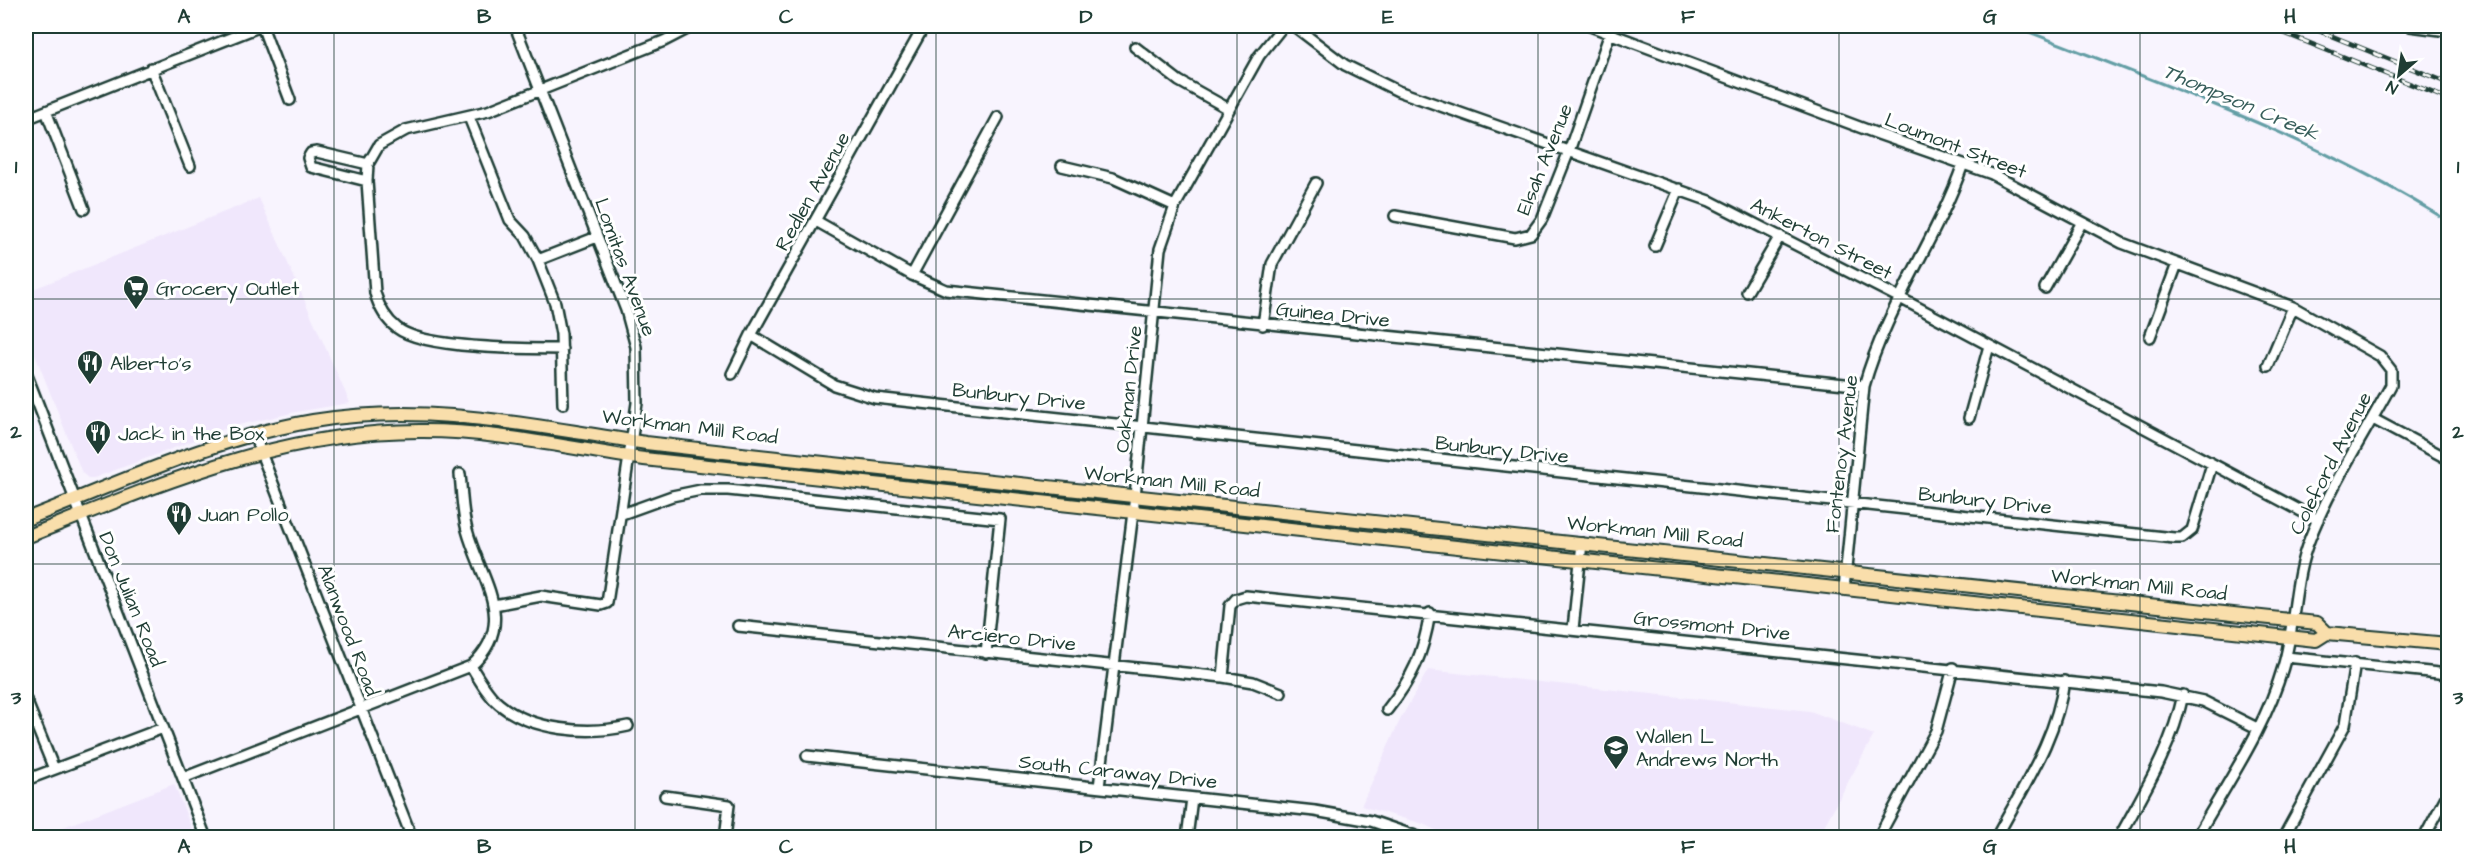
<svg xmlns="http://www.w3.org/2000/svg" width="2474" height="863" viewBox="0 0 2474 863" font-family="'Architects Daughter',sans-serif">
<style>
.built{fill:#f0e7fc}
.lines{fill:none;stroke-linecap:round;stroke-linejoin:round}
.stream{stroke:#639ea5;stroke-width:3}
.minor-casing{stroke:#1f3d34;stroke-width:14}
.major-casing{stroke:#1f3d34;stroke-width:16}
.minor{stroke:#fff;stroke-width:9}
.major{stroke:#f9deab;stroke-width:12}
.rail-casing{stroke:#1f3d34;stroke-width:5}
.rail{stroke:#fff;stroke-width:3;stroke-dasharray:9;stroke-linecap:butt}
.grid{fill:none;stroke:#1f3d34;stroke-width:1.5;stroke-opacity:0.55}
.labels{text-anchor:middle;stroke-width:6;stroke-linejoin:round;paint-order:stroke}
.street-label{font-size:20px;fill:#1f3d34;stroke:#fff}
.poi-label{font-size:20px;fill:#1f3d34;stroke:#fff;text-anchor:start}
.water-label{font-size:21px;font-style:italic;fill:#365d5a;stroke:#fff}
.neatline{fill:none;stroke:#1f3d34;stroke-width:2}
.grid-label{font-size:20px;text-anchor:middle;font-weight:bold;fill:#1f3d34}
</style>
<rect width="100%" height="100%" fill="#f8f4fe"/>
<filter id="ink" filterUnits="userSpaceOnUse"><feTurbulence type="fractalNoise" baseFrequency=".0167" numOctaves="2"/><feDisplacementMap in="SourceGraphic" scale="12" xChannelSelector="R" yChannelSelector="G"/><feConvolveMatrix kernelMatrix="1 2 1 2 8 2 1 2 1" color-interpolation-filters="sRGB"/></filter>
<g filter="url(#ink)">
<path class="built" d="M259,198L350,403L296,412L230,427L94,478H88L82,473L26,332V292Z
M1428,670L1810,711L1874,735L1818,837H1450L1423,824L1361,806L1400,720Z
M174,784L195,837H38Z"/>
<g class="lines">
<path class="stream" d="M2014,26C2161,84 2313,136 2448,221"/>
<defs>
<path id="minor" d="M262,26L290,100
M1294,26L1345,65L1398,91L1710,201L1900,298L2318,520
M1590,26L1878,134L1992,174L2122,243L2293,307L2380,356L2391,370V385C2364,435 2331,485 2310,538C2293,579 2296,625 2283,667C2266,727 2227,783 2196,838
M2410,26L2448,31
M1135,47L1179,81L1229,109
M151,68L190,166
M46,111L84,209
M469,117L510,220L525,236L538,260L555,303L561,334L563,404
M26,119L261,26
M1062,166L1113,178L1175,206
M367,181L311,167L308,158L311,153L317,152L368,164
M1395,216L1515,238L1531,234L1542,219L1569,151L1610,33
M816,221L912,275L946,290L1864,386
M1655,246L1679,189
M538,260L597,237
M912,275L998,117
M2045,288L2082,222
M1747,292L1780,236
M1263,325L1272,264L1316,183
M751,335L834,385L875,398L2174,538H2182L2192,530L2212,464
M2150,337L2177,264
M562,349C526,349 424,349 397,328C385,319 379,307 375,293L367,181L368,164L379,145L406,130L488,111L664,41L693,26
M2268,366L2293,307
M26,373L206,838
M732,374L751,335L924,26
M1969,418L1989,346
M2373,419L2448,459
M254,435L412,838
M622,514L672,496L701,490H728L1000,519L986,653
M1844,589L1864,386C1886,307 1936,241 1963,164
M494,605L541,596L601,605L607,603L637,403L636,347L626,310L515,26
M738,626L1223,677L1253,682L1281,693
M1573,629L1582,543
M2286,657L2448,674
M471,666C479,679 487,694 499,704C531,731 589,735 628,726
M1223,677L1230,606L1236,599L1246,596L2161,692L2203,701L2257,728
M26,700L54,769
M1387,710C1413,677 1423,655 1430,613
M807,756L1315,811L1371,821L1421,838
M183,778L471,666C519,622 481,581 467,530C462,512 462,493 460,474
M26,780L163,728
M1099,787L1135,496L1160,249L1175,206L1259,56L1283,26
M665,796L729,805L725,838
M1187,838L1192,798
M1878,838L1936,731L1953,668
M1996,838C2023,787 2057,738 2064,681
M2119,838C2144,792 2172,747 2183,695
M2283,838L2345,725L2355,663
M2424,838L2448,793"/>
<path id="major" d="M26,519C119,483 214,438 313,421C432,402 530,426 646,443C681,447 715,451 750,455L2317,623L2327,633L2448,644
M26,537C155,486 282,430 423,431C498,431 571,449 644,459L2316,640L2327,633"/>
</defs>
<use href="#minor" class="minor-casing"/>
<use href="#major" class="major-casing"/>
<use href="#minor" class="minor"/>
<use href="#major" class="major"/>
<defs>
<path id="rail" d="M2267,26L2448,99
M2307,26L2448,83"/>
</defs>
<use href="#rail" class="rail-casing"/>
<use href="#rail" class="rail"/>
</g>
</g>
<path class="grid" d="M334,26V838M635,26V838M936,26V838M1237,26V838M1538,26V838M1839,26V838M2140,26V838M26,299H2448M26,564H2448"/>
<defs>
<symbol id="supermarket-pin" viewBox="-11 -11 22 30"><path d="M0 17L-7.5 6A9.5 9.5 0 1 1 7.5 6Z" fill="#1f3d34" stroke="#fff"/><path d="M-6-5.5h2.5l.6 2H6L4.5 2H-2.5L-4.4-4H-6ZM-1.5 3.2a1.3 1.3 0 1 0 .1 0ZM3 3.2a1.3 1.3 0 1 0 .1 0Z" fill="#fff"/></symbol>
<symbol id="restaurant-pin" viewBox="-11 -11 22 30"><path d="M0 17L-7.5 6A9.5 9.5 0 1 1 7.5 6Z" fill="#1f3d34" stroke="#fff"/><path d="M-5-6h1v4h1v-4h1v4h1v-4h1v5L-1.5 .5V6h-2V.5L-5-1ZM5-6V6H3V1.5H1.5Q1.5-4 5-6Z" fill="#fff"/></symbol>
<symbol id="school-pin" viewBox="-11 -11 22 30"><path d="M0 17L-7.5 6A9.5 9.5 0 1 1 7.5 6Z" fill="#1f3d34" stroke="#fff"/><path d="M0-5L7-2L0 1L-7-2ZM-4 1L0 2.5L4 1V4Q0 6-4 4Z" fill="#fff"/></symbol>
</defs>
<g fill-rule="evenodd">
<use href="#supermarket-pin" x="121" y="273" width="30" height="40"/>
<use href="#restaurant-pin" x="75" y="348" width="30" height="40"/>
<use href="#restaurant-pin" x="83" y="418" width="30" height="40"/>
<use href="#restaurant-pin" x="164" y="499" width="30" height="40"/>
<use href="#school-pin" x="1601" y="733" width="30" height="40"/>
</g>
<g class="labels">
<g class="street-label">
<text transform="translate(1956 145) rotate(21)" y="7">Loumont Street</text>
<text transform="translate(1544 159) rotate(-68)" y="7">Elsah Avenue</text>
<text transform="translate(812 191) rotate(-61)" y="7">Redlen Avenue</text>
<text transform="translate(1822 238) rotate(27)" y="7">Ankerton Street</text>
<text transform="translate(626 267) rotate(70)" y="7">Lomitas Avenue</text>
<text transform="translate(1333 314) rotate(6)" y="7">Guinea Drive</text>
<text transform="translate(1128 389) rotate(-84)" y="7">Oakman Drive</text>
<text transform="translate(1019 396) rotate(6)" y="7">Bunbury Drive</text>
<text transform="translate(690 426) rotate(7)" y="7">Workman Mill Road</text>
<text transform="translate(1502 449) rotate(6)" y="7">Bunbury Drive</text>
<text transform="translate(1841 454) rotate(-83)" y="7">Fontenoy Avenue</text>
<text transform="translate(2330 463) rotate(-63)" y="7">Coleford Avenue</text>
<text transform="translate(1172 481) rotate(6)" y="7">Workman Mill Road</text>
<text transform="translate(1985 500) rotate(6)" y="7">Bunbury Drive</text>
<text transform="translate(1655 531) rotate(6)" y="7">Workman Mill Road</text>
<text transform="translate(2139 584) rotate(6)" y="7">Workman Mill Road</text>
<text transform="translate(132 599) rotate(68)" y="7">Don Julian Road</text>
<text transform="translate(1712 625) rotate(6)" y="7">Grossmont Drive</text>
<text transform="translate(349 630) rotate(69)" y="7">Alanwood Road</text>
<text transform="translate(1012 637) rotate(6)" y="7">Arciero Drive</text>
<text transform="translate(1118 771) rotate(6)" y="7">South Caraway Drive</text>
</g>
<g class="poi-label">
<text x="156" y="295">Grocery Outlet</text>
<text x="110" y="370">Alberto's</text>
<text x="118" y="440">Jack in the Box</text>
<text x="198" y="521">Juan Pollo</text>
<text x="1636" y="743">Wallen L<tspan x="1636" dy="23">Andrews North</tspan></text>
</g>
<g class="water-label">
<text transform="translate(2241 102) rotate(23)" y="7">Thompson Creek</text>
</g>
</g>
<rect width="2474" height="863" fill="none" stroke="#fff" stroke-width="66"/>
<g transform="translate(2399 75) rotate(209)" stroke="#ffffff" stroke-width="4.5" paint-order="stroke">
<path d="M0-4.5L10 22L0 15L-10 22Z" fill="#1f3d34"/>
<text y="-9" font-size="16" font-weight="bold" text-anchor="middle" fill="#1f3d34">N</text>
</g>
<rect x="33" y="33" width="2408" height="797" class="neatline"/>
<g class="grid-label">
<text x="184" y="23">A</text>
<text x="484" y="23">B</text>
<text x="786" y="23">C</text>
<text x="1086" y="23">D</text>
<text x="1388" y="23">E</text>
<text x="1688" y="23">F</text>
<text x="1990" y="23">G</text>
<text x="2290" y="23">H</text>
<text x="16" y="173">1</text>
<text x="2458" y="173">1</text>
<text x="16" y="438">2</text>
<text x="2458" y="438">2</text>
<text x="16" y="704">3</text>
<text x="2458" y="704">3</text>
<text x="184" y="853">A</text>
<text x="484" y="853">B</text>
<text x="786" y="853">C</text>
<text x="1086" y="853">D</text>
<text x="1388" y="853">E</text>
<text x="1688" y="853">F</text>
<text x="1990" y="853">G</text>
<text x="2290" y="853">H</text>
</g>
</svg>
